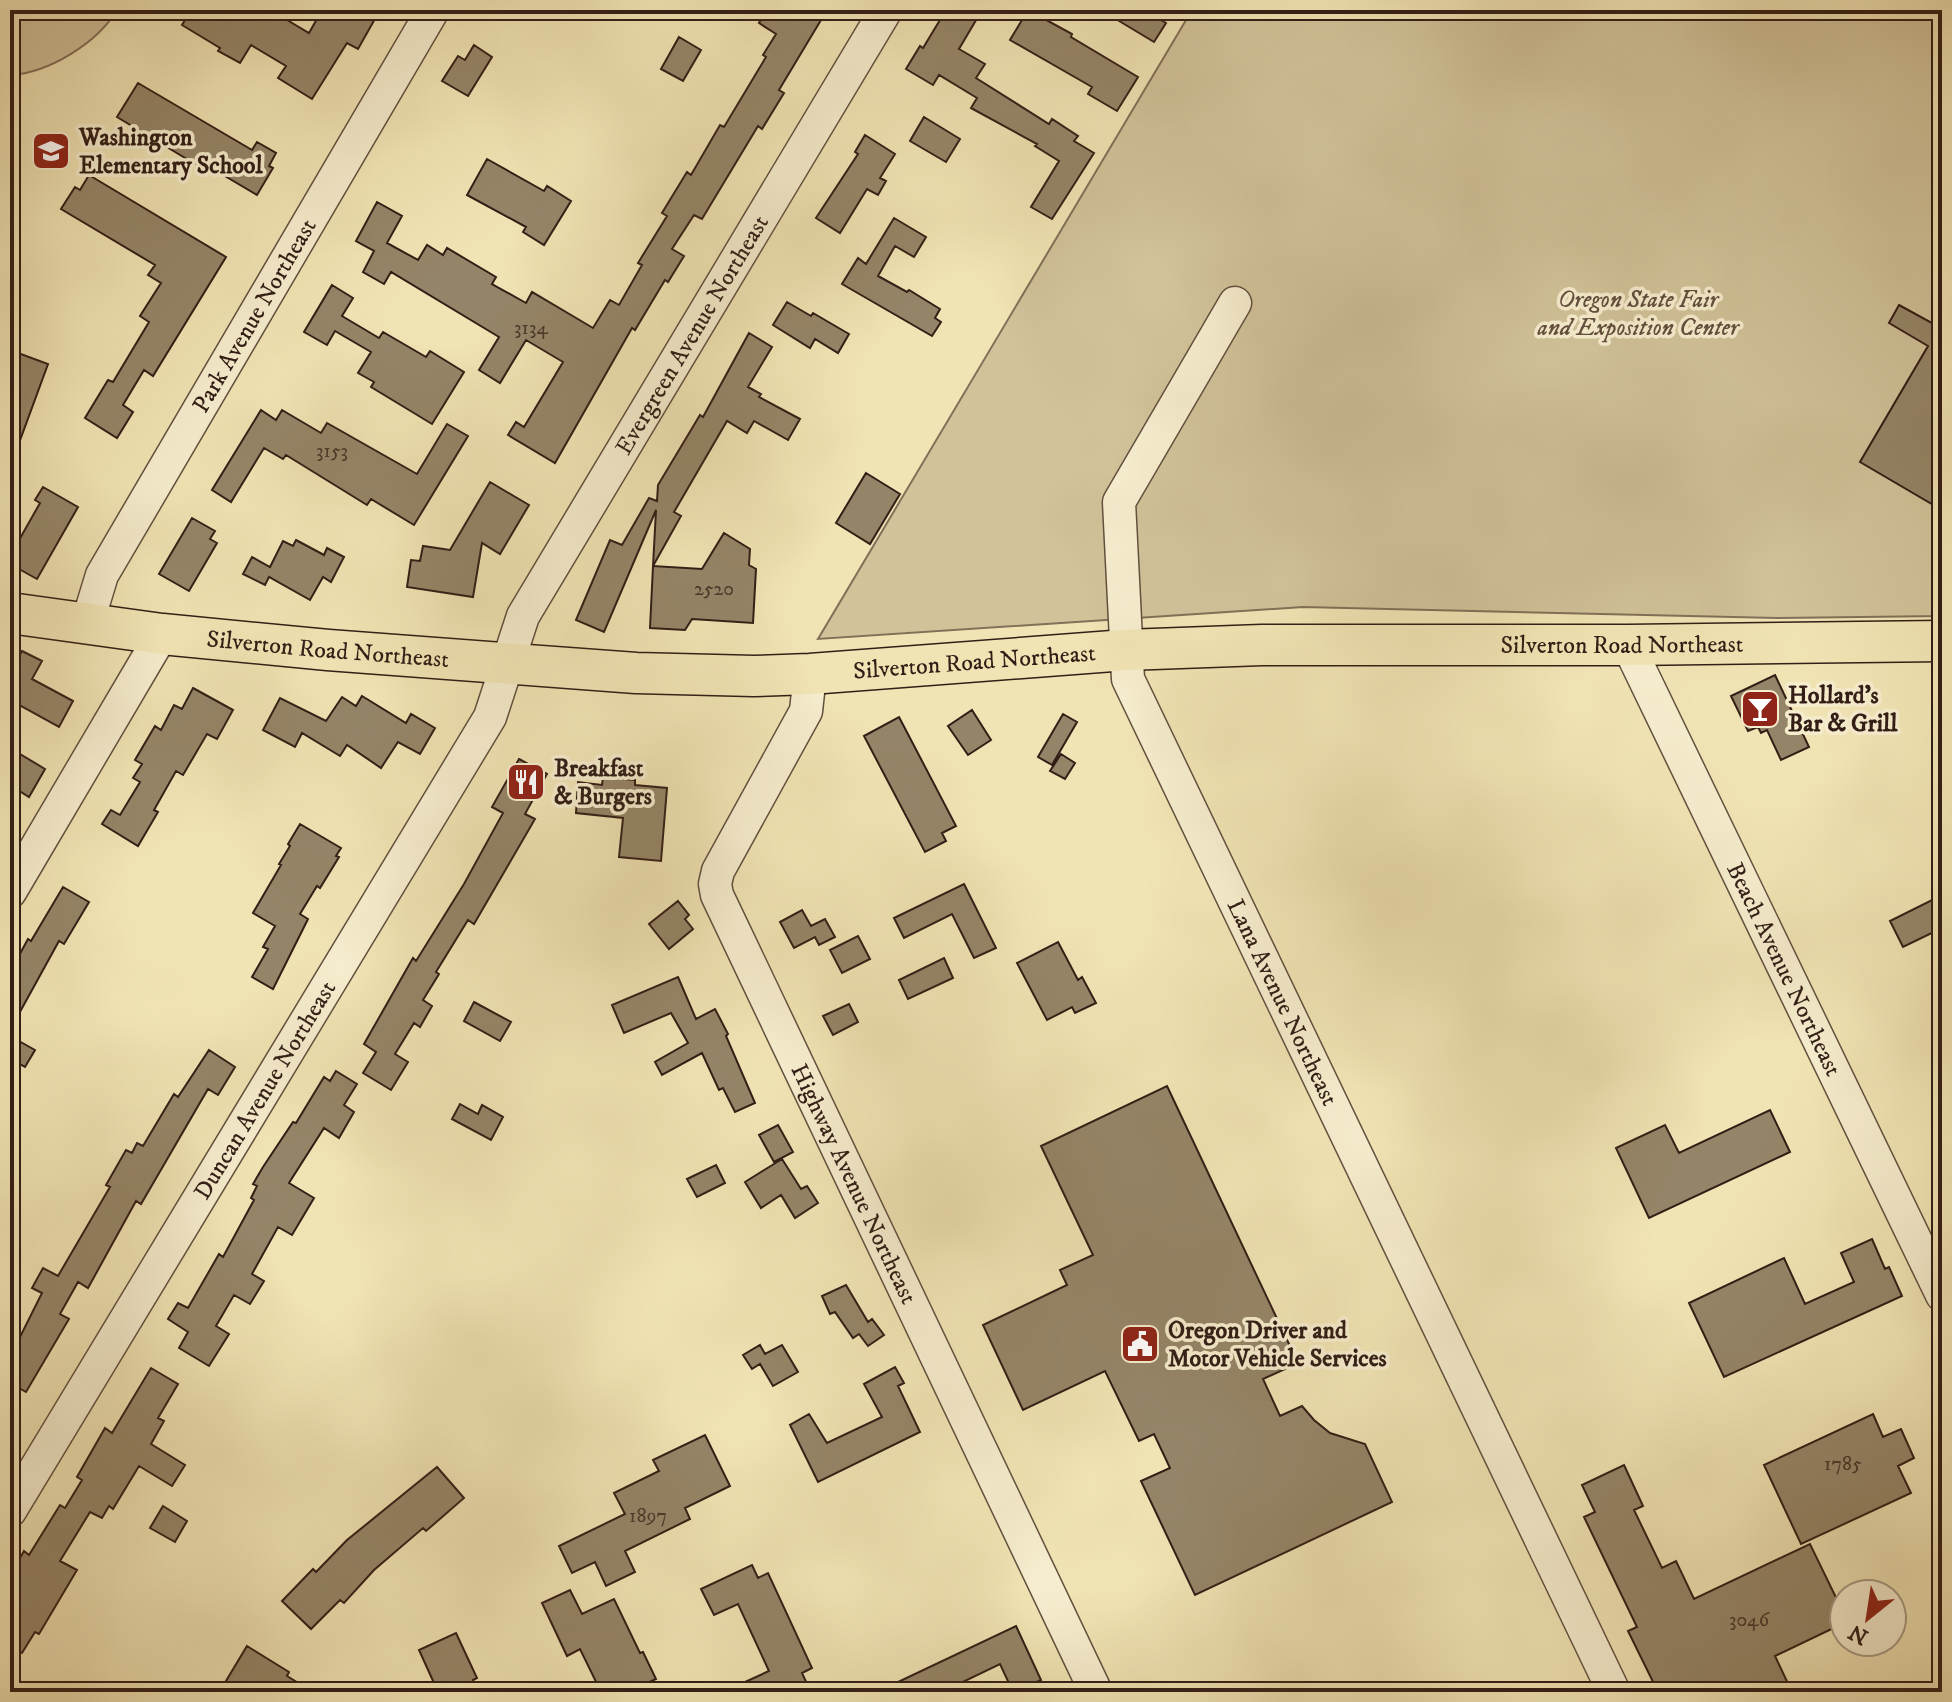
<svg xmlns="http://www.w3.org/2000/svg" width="1952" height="1702" viewBox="0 0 1952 1702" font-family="'IM FELL DW Pica',serif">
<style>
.green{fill:#d1c299;stroke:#827058;stroke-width:2}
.building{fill:#958568;stroke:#321e16;stroke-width:2}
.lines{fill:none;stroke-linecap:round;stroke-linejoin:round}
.minor-casing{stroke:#62503e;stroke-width:35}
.major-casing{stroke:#321e16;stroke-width:43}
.minor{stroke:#f6edce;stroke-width:32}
.major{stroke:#f1e4b4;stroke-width:40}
.labels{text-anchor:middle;stroke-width:7;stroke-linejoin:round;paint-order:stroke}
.number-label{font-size:20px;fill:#4b382a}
.poi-label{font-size:24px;font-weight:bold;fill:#321e16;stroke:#f6edce;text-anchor:start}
.park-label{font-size:24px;font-style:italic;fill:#624f3d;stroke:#f6edce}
.street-label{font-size:24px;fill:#321e16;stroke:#f6edce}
</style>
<rect width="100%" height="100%" fill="#f1e4b4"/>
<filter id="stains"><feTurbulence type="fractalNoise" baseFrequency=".0025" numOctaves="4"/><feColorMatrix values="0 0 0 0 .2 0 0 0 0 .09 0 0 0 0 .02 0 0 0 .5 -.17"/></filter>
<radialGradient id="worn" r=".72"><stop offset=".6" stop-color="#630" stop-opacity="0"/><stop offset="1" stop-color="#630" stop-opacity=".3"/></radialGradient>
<path class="green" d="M10,10H117C97,43 49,73 10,75Z
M1192,10H1942V616L1777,618L1303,607L818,639Z"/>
<path class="building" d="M191,10H252L267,19L272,11L309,33L322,10H380L358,49L347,43L312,99L278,78L286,66L251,45L240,63L218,51L220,48L182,25Z
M766,10H827L779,90L784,93L762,129L758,126L702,219L694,215L672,249L684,256L668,282L665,280L635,330L632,328L555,463L508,435L516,422L524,427L563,362L526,340L500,383L479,370L499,337L391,272L384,284L363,272L374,251L356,241L377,202L402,216L387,243L418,260L427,245L443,255L447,248L496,277L492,284L526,303L532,292L593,328L610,300L619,305L642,265L638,263L667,216L662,213L687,172L691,175L720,125L724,127L766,57L763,55L776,34L759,23Z
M946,10H982L959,49L985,64L976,78L1049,124L1052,119L1078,136L1074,141L1094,153L1052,219L1031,207L1059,161L1035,146L1037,144L971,108L977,98L939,75L933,85L906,69L920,46L923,48Z
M1028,10L1072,34L1071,37L1138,77L1117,111L1088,94L1092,87L1010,40Z
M1101,10H1144L1166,23L1154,42Z
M679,37L701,50L683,81L661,69Z
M474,45L492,57L468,96L442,81L458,56L465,60Z
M138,83L252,150L257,142L276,153L269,166L273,168L257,195L213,169L210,173L117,117Z
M924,117L960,139L946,162L910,141Z
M865,135L895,154L880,178L886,181L878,195L867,189L840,233L816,218L858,154L855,152Z
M487,159L544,191L547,186L571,201L544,245L523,232L526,227L467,195Z
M89,175L226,257L153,376L144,370L123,405L133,412L117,438L85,418L108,380L113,382L149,322L140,316L161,283L148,275L155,265L61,209L75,187L80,190Z
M894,218L926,237L914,257L895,246L878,276L907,292L909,290L940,309L935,318L941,322L932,336L842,284L858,258L866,264Z
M332,285L353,298L342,316L379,338L383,332L426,357L430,351L464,372L432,424L371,387L374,382L358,373L371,352L335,331L327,345L304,332Z
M787,302L811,316L813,313L849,334L838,353L815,339L810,348L773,325Z
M1899,305L1939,327L1942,322V510L1860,462L1928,346L1889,323Z
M749,333L772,347L748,387L761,394L759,397L800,419L788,440L754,421L747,433L727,421L674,512L681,516L653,566L656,510L604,632L576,620L610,540L622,545L649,498L657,501L658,485L700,415L703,417Z
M10,350L48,364L12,462L10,461Z
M261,410L276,420L282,410L321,433L327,423L417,474L447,424L468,436L414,525L371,499L367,505L286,455L283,459L264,448L231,502L212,490Z
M866,473L900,494L870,544L836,523Z
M490,482L529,505L500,554L482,543L473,597L407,587L411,560L420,561L423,546L450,550Z
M43,487L78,507L37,579L10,564V556L40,503L35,500Z
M192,518L215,531L210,539L217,543L189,591L159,574Z
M724,533L750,549L749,565L756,569L753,623L692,619L685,630L650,628L653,566L702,569Z
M296,540L324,555L327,548L344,557L331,582L323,577L310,600L269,577L265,585L243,574L252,557L270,567L283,541L293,546Z
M22,651L42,661L32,679L73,701L59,727L10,700V672Z
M1775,675L1809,747L1781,760L1767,730L1761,733L1758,727L1748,731L1731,696Z
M193,688L233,710L217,739L207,734L183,775L176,771L154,810L158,812L138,846L102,824L111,810L120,815L140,782L133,778L142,764L135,760L155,726L161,730L174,705L182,709Z
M362,696L406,723L411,714L435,728L420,754L398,742L381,768L347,745L340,756L302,733L295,747L263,730L280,698L326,721L342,697L356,706Z
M972,710L991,740L968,755L948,726Z
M1063,714L1077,722L1052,765L1038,757Z
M899,717L956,826L942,833L946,841L925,852L864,736Z
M10,748L45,769L29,797L10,785Z
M1061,754L1075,763L1065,779L1050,771Z
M519,759L547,774L525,814L535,819L474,924L468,920L436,972L439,974L423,1000L432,1006L420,1027L414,1023L395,1054L408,1062L391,1090L363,1073L376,1052L364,1044L413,958L416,961L464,884L503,813L492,807Z
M603,777L635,780V785L667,788L661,861L619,857L623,818L576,813L578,782L602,785Z
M300,824L341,848L336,856L339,857L320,888L317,886L300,914L308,919L273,989L252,977L268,949L263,947L275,926L253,913L281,865L279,864L290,846L288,844Z
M964,884L996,948L974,958L952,914L904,938L894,918Z
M63,887L89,902L64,944L59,941L10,1030V972L28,939L31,941Z
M1942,895V928L1903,947L1890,921Z
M678,901L689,915L685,919L693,929L669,949L649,924Z
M802,910L811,926L825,919L835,937L819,945L815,937L794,948L780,922Z
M858,936L870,959L842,973L830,950Z
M1058,942L1078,980L1082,977L1096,1003L1075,1013L1072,1007L1047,1020L1017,963Z
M944,958L953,978L908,999L899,980Z
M678,977L696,1019L715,1009L728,1034L726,1036L755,1103L735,1112L723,1088L719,1090L702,1053L662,1075L655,1062L688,1043L671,1013L624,1033L612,1005Z
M474,1002L511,1022L500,1041L464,1021Z
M849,1004L858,1022L833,1035L823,1016Z
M10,1036L35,1050L25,1067L10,1059Z
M209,1050L235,1067L218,1095L208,1089L141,1204L136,1201L88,1288L78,1282L60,1314L69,1319L26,1392L10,1383V1357L42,1293L32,1288L43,1268L58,1276L110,1187L106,1185L126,1150L132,1153L137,1143L143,1146L174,1094L178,1097Z
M336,1071L357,1084L344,1105L354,1112L339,1138L324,1128L289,1183L314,1198L292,1235L278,1227L252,1274L264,1281L250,1304L234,1295L216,1326L229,1334L209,1366L179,1348L188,1332L168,1319L178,1303L188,1308L219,1254L223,1257L254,1200L251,1198L257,1186L253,1184L263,1167L293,1122L296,1123L324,1077L330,1081Z
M1167,1086L1298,1363L1263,1379L1280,1416L1302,1406L1314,1420L1330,1433L1365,1444L1392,1502L1195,1595L1141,1481L1170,1468L1154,1434L1139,1441L1105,1371L1023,1410L983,1325L1067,1285L1060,1270L1093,1255L1041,1146Z
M460,1104L478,1114L482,1105L503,1117L491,1140L452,1119Z
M1770,1110L1790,1152L1649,1218L1616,1148L1665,1125L1679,1153Z
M778,1125L793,1152L774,1162L759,1135Z
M782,1159L801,1189L807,1186L818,1203L795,1218L781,1195L761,1208L745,1182Z
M716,1165L725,1183L697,1197L687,1179Z
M1872,1239L1885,1269L1889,1267L1902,1296L1724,1377L1689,1303L1784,1258L1805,1304L1854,1282L1841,1253Z
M846,1285L868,1322L872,1319L884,1335L868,1346L859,1334L853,1338L835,1312L830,1314L822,1296Z
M760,1345L765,1354L782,1345L798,1372L773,1386L760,1364L752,1369L743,1355Z
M895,1367L904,1383L898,1386L920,1432L818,1482L790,1425L809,1414L827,1443L882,1417L864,1384Z
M151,1368L178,1384L158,1418L164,1421L151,1444L185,1465L172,1486L139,1466L113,1509L109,1506L102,1518L90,1512L60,1561L77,1570L39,1634L35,1632L22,1653L10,1646V1575L24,1551L29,1555L60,1505L65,1508L82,1480L77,1477L105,1428L112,1433Z
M1873,1414L1883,1437L1901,1429L1914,1458L1898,1466L1911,1493L1801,1544L1764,1465Z
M705,1435L730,1486L685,1508L690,1519L625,1551L635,1572L606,1586L595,1562L572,1573L559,1546L625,1514L614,1493L659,1471L653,1460Z
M1624,1465L1643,1506L1634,1510L1662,1568L1676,1561L1694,1599L1810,1544L1844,1614V1623L1775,1656L1792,1692H1658L1628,1631L1637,1627L1584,1517L1595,1512L1582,1485Z
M437,1467L464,1498L426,1531L423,1528L374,1570L344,1603L340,1600L311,1629L282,1601L313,1569L316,1572L347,1540Z
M163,1506L187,1521L175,1542L150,1528Z
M752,1565L758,1578L768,1573L812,1668L802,1673L808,1686L794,1692H723L769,1671L738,1604L714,1615L701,1589Z
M570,1590L582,1614L614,1599L640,1653L643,1652L656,1679L628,1692H601L580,1649L567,1656L542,1603Z
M1016,1626L1041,1680L1013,1692L1000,1664L942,1692H877Z
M456,1633L477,1678L473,1680L479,1692H438L419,1650Z
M247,1646L289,1672L287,1676L313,1692H243L226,1681Z"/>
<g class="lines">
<defs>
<g id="minor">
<path id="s1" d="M1235,303L1119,502L1128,679L1614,1692"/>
<path id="s2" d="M87,624L102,575L433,10"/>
<path id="s3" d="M1628,645L1942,1295"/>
<path id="s4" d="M810,674L806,711L718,871L715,884L717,895L1096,1692"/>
<path d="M10,892L162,634"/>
<path id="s5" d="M10,1511L490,717L523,616L886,10"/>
</g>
<g id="major">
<path id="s6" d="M10,613L162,634L328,650L636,673L754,676L810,674L1126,650L1262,645H1628L1942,641"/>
</g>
</defs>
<use href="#minor" class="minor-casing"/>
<use href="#major" class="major-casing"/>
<use href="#minor" class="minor"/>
<use href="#major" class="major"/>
</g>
<defs>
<symbol id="school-square" viewBox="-11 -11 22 22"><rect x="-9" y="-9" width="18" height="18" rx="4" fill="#8f2418" stroke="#f6edce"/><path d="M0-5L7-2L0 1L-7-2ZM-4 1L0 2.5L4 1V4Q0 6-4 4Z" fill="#fff"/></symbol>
<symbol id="bar-square" viewBox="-11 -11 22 22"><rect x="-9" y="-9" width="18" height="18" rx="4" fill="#8f2418" stroke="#f6edce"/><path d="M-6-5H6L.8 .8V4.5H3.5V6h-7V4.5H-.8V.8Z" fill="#fff"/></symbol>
<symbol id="restaurant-square" viewBox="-11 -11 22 22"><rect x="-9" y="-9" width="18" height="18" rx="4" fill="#8f2418" stroke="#f6edce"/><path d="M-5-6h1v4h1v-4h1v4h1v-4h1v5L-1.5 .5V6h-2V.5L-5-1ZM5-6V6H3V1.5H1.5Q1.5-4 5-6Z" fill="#fff"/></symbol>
<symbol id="civic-square" viewBox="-11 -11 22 22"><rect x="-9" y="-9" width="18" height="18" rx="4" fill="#8f2418" stroke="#f6edce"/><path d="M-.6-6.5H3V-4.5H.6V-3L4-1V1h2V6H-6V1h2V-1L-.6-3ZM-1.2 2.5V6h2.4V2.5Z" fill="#fff"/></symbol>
</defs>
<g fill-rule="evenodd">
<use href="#school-square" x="29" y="129" width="44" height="44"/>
<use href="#bar-square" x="1738" y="687" width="44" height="44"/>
<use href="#restaurant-square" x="504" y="760" width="44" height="44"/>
<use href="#civic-square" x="1118" y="1322" width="44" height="44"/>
</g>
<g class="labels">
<g class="number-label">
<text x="531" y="334">3134</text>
<text x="332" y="457">3153</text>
<text x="714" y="595">2520</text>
<text x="1843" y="1470">1785</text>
<text x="648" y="1522">1897</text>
<text x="1749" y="1626">3046</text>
</g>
<g class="poi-label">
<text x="79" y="145">Washington<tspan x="79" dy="28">Elementary School</tspan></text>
<text x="1788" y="703">Hollard's<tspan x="1788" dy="28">Bar &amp; Grill</tspan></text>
<text x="554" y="776">Breakfast<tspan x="554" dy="28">&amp; Burgers</tspan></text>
<text x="1168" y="1338">Oregon Driver and<tspan x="1168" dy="28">Motor Vehicle Services</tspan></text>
</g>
<g class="park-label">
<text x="1638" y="307">Oregon State Fair<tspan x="1638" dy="28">and Exposition Center</tspan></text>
</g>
<g class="street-label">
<text dy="8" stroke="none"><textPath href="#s2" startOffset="352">Park Avenue Northeast</textPath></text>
<text dy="8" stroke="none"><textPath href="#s5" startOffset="1362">Evergreen Avenue Northeast</textPath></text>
<text dy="8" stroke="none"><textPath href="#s6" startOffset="1616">Silverton Road Northeast</textPath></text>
<text dy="8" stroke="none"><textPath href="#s6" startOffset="320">Silverton Road Northeast</textPath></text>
<text dy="8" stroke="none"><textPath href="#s6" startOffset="968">Silverton Road Northeast</textPath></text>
<text dy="8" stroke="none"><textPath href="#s3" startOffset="360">Beach Avenue Northeast</textPath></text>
<text dy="8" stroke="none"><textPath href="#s1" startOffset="766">Lana Avenue Northeast</textPath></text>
<text dy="8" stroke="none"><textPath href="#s5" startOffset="492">Duncan Avenue Northeast</textPath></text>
<text dy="8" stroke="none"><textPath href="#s4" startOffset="564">Highway Avenue Northeast</textPath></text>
</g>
</g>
<rect width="1952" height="1702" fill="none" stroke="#f1e4b4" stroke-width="40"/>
<rect x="12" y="12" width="1928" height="1678" fill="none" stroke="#321e16" stroke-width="4"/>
<rect x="20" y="20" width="1912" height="1662" fill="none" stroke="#321e16" stroke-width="2"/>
<g transform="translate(1868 1618) rotate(210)"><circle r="38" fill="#f6edce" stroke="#a89a84" stroke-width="2"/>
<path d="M0-6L14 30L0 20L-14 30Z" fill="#8f2418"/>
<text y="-12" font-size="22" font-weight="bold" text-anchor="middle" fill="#321e16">N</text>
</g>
<rect width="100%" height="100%" filter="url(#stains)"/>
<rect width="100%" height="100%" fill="url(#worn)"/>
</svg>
